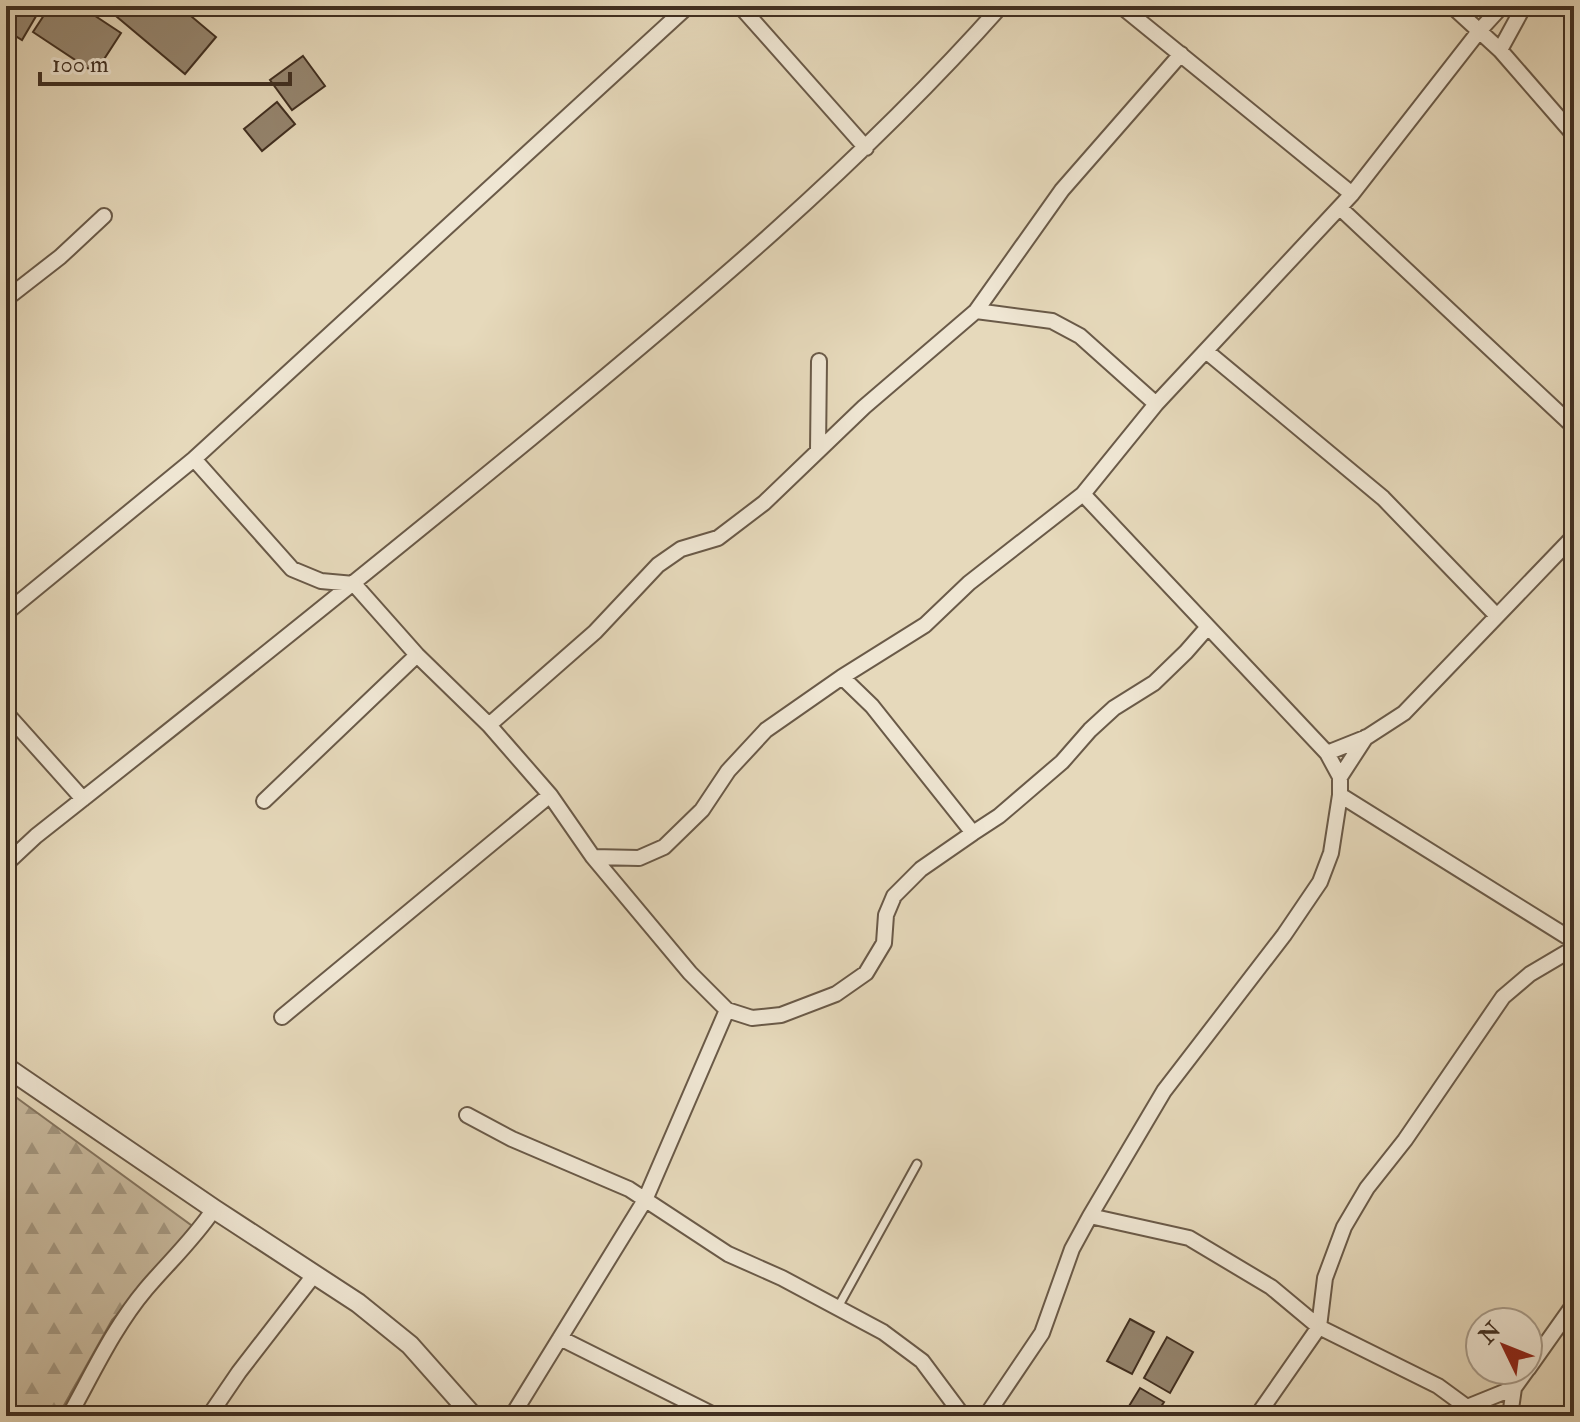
<svg xmlns="http://www.w3.org/2000/svg" width="1580" height="1422" viewBox="0 0 1580 1422" font-family="'IM FELL Double Pica',serif">
<style>
.forest{fill:url(#forest-firs);stroke:#857661;stroke-width:2}
.building{fill:#968771;stroke:#402f21;stroke-width:2}
.lines{fill:none;stroke-linecap:round;stroke-linejoin:round}
.service-casing{stroke:#6a5a48;stroke-width:11}
.minor-casing{stroke:#6a5a48;stroke-width:18}
.tertiary-casing{stroke:#6a5a48;stroke-width:22}
.service{stroke:#efe6d3;stroke-width:7}
.minor{stroke:#efe6d3;stroke-width:14}
.tertiary{stroke:#efe6d3;stroke-width:18}
</style>
<defs>
<pattern id="forest-firs" width="22" height="20" patternUnits="userSpaceOnUse" patternTransform="scale(2)"><rect width="22" height="20" fill="#cabca1"/><path d="M5 1l3.5 6h-7zM16 11l3.5 6h-7z" fill="#a59983"/></pattern>
</defs>
<rect width="100%" height="100%" fill="#e6d9bb"/>
<filter id="stains"><feTurbulence type="fractalNoise" baseFrequency=".0025" numOctaves="4"/><feColorMatrix values="0 0 0 0 .2 0 0 0 0 .09 0 0 0 0 .02 0 0 0 .5 -.17"/></filter>
<radialGradient id="worn" r=".72"><stop offset=".6" stop-color="#630" stop-opacity="0"/><stop offset="1" stop-color="#630" stop-opacity=".3"/></radialGradient>
<path class="forest" d="M6,1090L195,1228L112,1320L58,1416H6Z"/>
<path class="building" d="M6,6H42L22,40L6,30Z
M50,6H80L121,33L95,73L33,32Z
M104,6H179L216,37L185,74Z
M303,56L325,86L292,110L270,80Z
M277,102L295,124L262,151L244,129Z
M1130,1319L1154,1332L1132,1374L1107,1361Z
M1167,1337L1193,1352L1170,1393L1144,1378Z
M1140,1388L1164,1402L1155,1416H1123Z"/>
<g class="lines">
<defs>
<path id="service" d="M838,1307L917,1164"/>
<path id="minor" d="M740,6L866,148
M1121,6L1352,194
M1452,6L1500,50L1574,135
M1500,50L1524,6
M1340,208L1574,427
M6,299L60,257L104,216
M976,311L1052,321L1080,336L1156,404
M1206,351L1383,498L1497,616
M818,450L819,361
M194,459L292,569L321,581L354,584L417,655L489,725L550,795L593,857L690,973L727,1010L752,1018L781,1015L836,994L866,973L884,943L886,915L894,896L921,869L973,833
M1083,494L1327,753
M6,613L194,459L688,6
M842,677L872,706L973,833L999,816L1062,762L1090,730L1114,708L1154,683L1186,652L1207,628
M6,713L83,799
M489,725L595,632L658,565L681,549L718,538L764,503L864,407L976,311L1062,190L1181,54
M1340,777L1366,737
M1340,795L1574,941
M264,801L417,655
M593,857L639,858L664,847L702,810L728,771L766,730L842,677L925,625L969,583L1083,494L1156,404L1352,194L1480,30L1502,6
M6,864L36,836C202,705 367,573 530,439C695,303 859,166 1001,6
M282,1017L550,795
M467,1115L512,1139L629,1189L728,1254L782,1278L883,1332L922,1361L963,1416
M560,1338L716,1416
M1528,1369L1574,1304
M1467,1407L1514,1388
M69,1416C93,1373 114,1327 146,1289C169,1262 194,1239 214,1209
M209,1416L239,1372L314,1275
M512,1416L645,1200L727,1010
M986,1416L1042,1333L1072,1249L1090,1216
M1257,1416L1319,1327L1325,1278L1344,1227L1367,1188L1405,1140L1503,997L1530,974L1574,948
M1479,1416L1438,1386L1319,1327L1271,1287L1189,1238L1090,1216L1164,1091L1284,935L1320,882L1331,853L1340,795V777L1327,753L1367,737L1404,713L1574,536
M1510,1416L1514,1388L1527,1370"/>
<path id="tertiary" d="M6,1067L214,1209L358,1303L410,1345L473,1416"/>
</defs>
<use href="#service" class="service-casing"/>
<use href="#minor" class="minor-casing"/>
<use href="#tertiary" class="tertiary-casing"/>
<use href="#service" class="service"/>
<use href="#minor" class="minor"/>
<use href="#tertiary" class="tertiary"/>
</g>
<rect width="1580" height="1422" fill="none" stroke="#e6d9bb" stroke-width="32"/>
<rect x="8" y="8" width="1564" height="1406" fill="none" stroke="#402f21" stroke-width="4"/>
<rect x="16" y="16" width="1548" height="1390" fill="none" stroke="#402f21" stroke-width="2"/>
<g transform="translate(1504 1346) rotate(313)"><circle r="38" fill="#efe6d3" stroke="#a99d8c" stroke-width="2"/>
<path d="M0-6L14 30L0 20L-14 30Z" fill="#8f2418"/>
<text y="-12" font-size="22" font-weight="bold" text-anchor="middle" fill="#402f21">N</text>
</g>
<path d="M40 72v12h250v-12" fill="none" stroke="#402f21" stroke-width="4"/>
<text x="52" y="72" font-size="24" fill="#402f21" stroke="#efe6d3" stroke-width="6" paint-order="stroke">100 m</text>
<rect width="100%" height="100%" filter="url(#stains)"/>
<rect width="100%" height="100%" fill="url(#worn)"/>
</svg>
